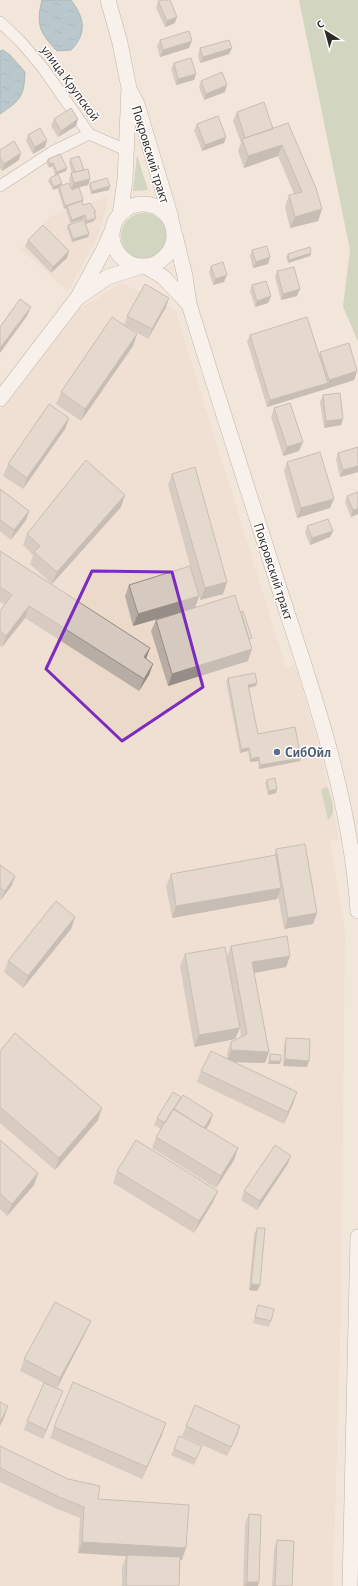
<svg xmlns="http://www.w3.org/2000/svg" width="358" height="1586" viewBox="0 0 358 1586" font-family="'Alegreya Sans',sans-serif">
<style>
.built{fill:#ebd9c9}
.grass{fill:#aac2a1}
.water{fill:url(#water-ripples);stroke:#5d7f8e}
.lines{fill:none;stroke-linecap:round;stroke-linejoin:round}
.minor-casing{stroke:#857a70;stroke-width:12}
.secondary-casing{stroke:#857a70;stroke-width:16}
.minor{stroke:#fff;stroke-width:11}
.secondary{stroke:#fff;stroke-width:15}
.wall{fill:#b8ada4}
.shaded-wall{fill:#968d86}
.building{fill:#d6c9bf;stroke:#968d86}
.marked{fill:none;stroke:#7b2cbf;stroke-width:3;stroke-linejoin:round}
.service-dot{fill:#5c6f8a;stroke:#fff;stroke-width:1.5}
.labels{text-anchor:middle;stroke-width:3;stroke-linejoin:round;paint-order:stroke}
.street-label{font-size:14px;fill:#2f2a26;stroke:#fff}
.service-label{font-size:14px;font-weight:bold;fill:#4e5e75;stroke:#fff;text-anchor:start}
</style>
<defs>
<pattern id="water-ripples" width="26" height="14" patternUnits="userSpaceOnUse"><rect width="26" height="14" fill="#71a4ba"/><path d="M2 4q2-2 4 0t4 0M15 11q2-2 4 0t4 0" fill="none" stroke="#5d8697"/></pattern>
</defs>
<rect width="100%" height="100%" fill="#f2e6db"/>
<path class="built" d="M109,197L99,234L68,292L21,249L51,216L81,205Z
M122,283L175,309L286,667L295,665L303,691L322,758L339,839L330,841L345,932L341,1313L333,1586H0V410L72,313Z"/>
<path class="grass" d="M299,0H358V341L343,307L350,250Z
M137,155L148,190L133,191Z
M121 236a23 23 0 1 1 46 0a23 23 0 1 1-46 0Z
M326,787L328,788C331,799 338,812 328,820L321,790Z"/>
<path class="water" d="M42,0H71C84,17 88,33 71,50L57,51C39,32 36,24 42,0Z
M3,50L10,55L25,72C24,98 20,100 0,114V51Z"/>
<g class="lines">
<defs>
<path id="minor" d="M0,22L20,41L43,68L89,134L126,150
M0,186L52,152L89,134"/>
<path id="secondary" d="M108,0L120,43L129,88L125,180L120,215
M130,91L137,104L171,218
M112 235a31 31 0 1 1 62 0a31 31 0 1 1-62 0Z
M175,235L185,276L189,304C219,401 250,498 281,594C315,697 351,802 358,911
M147,267L163,277L189,304
M80,296L108,277L142,266
M0,399L78,297L103,251L113,229
M350,1586L358,1237"/>
</defs>
<use href="#minor" class="minor-casing"/>
<use href="#secondary" class="secondary-casing"/>
<use href="#minor" class="minor"/>
<use href="#secondary" class="secondary"/>
</g>
<path class="wall" d="M158,1L175,23L165,27L156,8Z
M160,40L189,48L160,57L157,46Z
M200,48L229,54L200,63L198,55Z
M174,63L196,74L194,80L176,85L171,69Z
M201,81L225,92L204,100L199,87Z
M237,112L273,129L322,209L318,221L290,228L285,207L289,195L294,194L278,156L244,168L238,151L241,143L233,121Z
M54,119H78L76,126L58,137L51,126Z
M197,124L226,137L224,143L202,151L194,130Z
M28,135L47,140L45,147L33,154L26,141Z
M0,150L19,160L2,171L0,168Z
M48,159L67,168L66,171L58,174L62,185L71,188L69,179L71,173H72L69,163L70,159L84,170L90,179L88,185L79,187L83,205L95,215L94,221L86,224L89,234L88,237L72,242L67,228L68,225L84,220L83,219L70,223L66,210V208L64,209L58,190V188L53,190L48,181L50,178L55,175L52,166L49,168L46,162Z
M90,183L109,190L91,194L89,186Z
M28,240L67,258L51,273L25,246Z
M252,250L270,257L268,264L253,268L250,256Z
M288,254L310,256L288,263L286,257Z
M211,266L224,282L213,285L209,272Z
M277,271L297,296L281,300L275,277Z
M252,285L271,296L268,303L255,307L250,291Z
M166,307L148,339L124,325L127,316Z
M137,334L133,346L81,421L56,404L61,392Z
M250,335L319,355L320,352L357,371L354,380L267,407L247,341Z
M323,395L343,419L341,425L324,428L320,402Z
M274,408L299,451L283,456L271,417Z
M69,418L65,429L23,489L3,476L8,464Z
M358,447V472L340,477L336,459L338,453Z
M287,462L330,508L297,518L284,471Z
M172,474L227,582L223,594L200,600L199,596L195,607L250,643L248,661L168,686L151,631L156,620L188,610L133,626L125,596L129,585L196,587L168,485Z
M0,489L29,511L26,520L11,540L0,531Z
M125,495L121,507L52,584L30,564L33,555L23,545L27,534Z
M347,496L358,514L351,517L345,502Z
M307,526L333,531L330,537L310,545L305,533Z
M0,551L150,648L146,659L153,664L149,675L139,691L25,618L2,647L0,646V611L5,605L0,602Z
M228,678L257,683L256,686L249,688L258,734L301,758L300,761L259,769L258,761L250,762L248,751L240,753L226,681Z
M267,780L277,789L276,793L268,795L265,783Z
M276,849L317,913L313,924L284,929L278,896L277,899L172,918L166,886L171,874L274,856Z
M0,865L12,885L1,900L0,899Z
M75,917L71,929L23,988L4,972L8,961Z
M231,946L290,956L286,967L254,973L269,1052L265,1063L234,1062L293,1104L284,1124L197,1082L201,1071L227,1058V1053L231,1042L241,1037L240,1028L235,1039L194,1047L180,966L185,954L227,957Z
M286,1038L307,1067L283,1066L284,1044Z
M0,1051L98,1120L55,1170L0,1123Z
M270,1054L280,1064H268L269,1058Z
M181,1097L213,1114L210,1123L206,1129L238,1148L234,1160L216,1188L152,1148L156,1137L161,1129L154,1125L157,1118Z
M0,1140L38,1173L34,1185L7,1216L0,1209Z
M291,1156L287,1165L257,1210L241,1200L244,1191Z
M117,1171L218,1191L213,1202L194,1233L113,1183Z
M257,1228L260,1285L257,1291L249,1290L254,1234Z
M258,1305L271,1321L269,1327L253,1323L256,1312Z
M86,1332L56,1388L59,1400L43,1439L24,1430L27,1421L44,1383L20,1371L24,1359Z
M186,1426H240L237,1435L227,1456L182,1436Z
M54,1427L162,1435L142,1479L50,1438Z
M0,1446L98,1499L182,1560L180,1559L179,1586H122V1567L126,1556L78,1553L80,1518L55,1508L0,1482Z
M202,1446L194,1465L171,1455L174,1449Z
M249,1514L258,1586H243L245,1523Z
M277,1540L292,1586H272L274,1549Z"/>
<path class="shaded-wall" d="M177,17L175,23L165,27L167,21Z
M192,41L189,48L160,57L163,50Z
M232,48L229,54L200,63L203,57Z
M196,74L194,80L176,85L178,79Z
M227,85L225,92L204,100L206,94Z
M78,119L76,126L58,137L61,131Z
M226,137L224,143L202,151L205,145Z
M47,140L45,147L33,154L35,147Z
M282,145L278,156L244,168L248,156Z
M21,153L19,160L2,171L4,164Z
M53,163L52,166L49,168L50,164Z
M67,168L66,171L55,175L57,172Z
M90,179L88,185L71,189L74,183Z
M62,183L61,186H59L58,188L53,190L54,187Z
M110,186L109,190L91,194L92,191Z
M83,200L82,203L67,206L66,208L64,209L65,206Z
M322,209L318,221L290,228L295,217Z
M85,215L83,219L70,223L72,220Z
M96,218L94,221L85,224L87,221Z
M89,234L88,237L72,242L73,239Z
M69,251L67,258L51,273L53,267Z
M311,253L310,256L288,263L289,260Z
M270,257L268,264L253,268L256,262Z
M227,275L224,282L213,285L215,279Z
M300,289L297,296L281,300L283,294Z
M271,296L268,303L255,307L257,301Z
M169,298L166,307L148,339L152,329Z
M31,307L27,316L0,353V348Z
M137,334L133,346L81,421L85,409Z
M357,371L354,380L326,389L329,380Z
M328,383L326,389L267,407L270,400Z
M69,418L65,429L23,489L27,478Z
M343,419L341,425L324,428L326,421Z
M303,442L299,451L283,456L287,447Z
M358,466V472L340,477L343,470Z
M125,495L121,507L52,584L57,572Z
M334,499L330,508L297,518L301,508Z
M358,509V514L351,517L353,510Z
M29,511L26,520L11,540L14,530Z
M333,531L330,537L310,545L312,538Z
M227,582L223,594L200,600L205,588Z
M199,596L195,608L133,626L138,614Z
M29,606L25,618L2,647L6,636Z
M150,648L146,659L144,657Z
M252,649L248,661L168,686L172,674Z
M153,664L149,675L139,691L144,679Z
M257,683L256,686L247,688L248,685Z
M249,748L248,751L240,753L241,749Z
M259,757L258,761L250,762L251,759Z
M301,758L300,761L259,769L260,765Z
M277,789L276,793L268,795L269,791Z
M15,876L12,885L1,900L5,891Z
M281,888L277,899L172,918L176,906Z
M317,913L313,924L284,929L288,918Z
M75,917L71,929L23,988L28,976Z
M290,956L286,967L248,974L252,962Z
M240,1028L235,1039L194,1047L199,1035Z
M231,1050L269,1052L265,1063L227,1062Z
M285,1059L309,1061L307,1067L283,1066Z
M270,1061H281L280,1064H268Z
M297,1092L293,1104L284,1124L288,1112Z
M102,1108L98,1120L55,1170L59,1158Z
M213,1114L210,1123L200,1139L203,1130Z
M238,1148L234,1160L216,1188L221,1176Z
M291,1156L287,1165L257,1210L260,1201Z
M38,1173L34,1185L7,1216L12,1204Z
M218,1191L213,1202L194,1233L199,1221Z
M251,1284L260,1285L257,1291L249,1290Z
M91,1321L86,1332L56,1390L60,1378Z
M63,1391L59,1400L43,1439L46,1430Z
M8,1406L4,1418L0,1426V1423Z
M166,1423L162,1435L142,1479L147,1467Z
M240,1426L237,1435L227,1456L231,1447Z
M82,1542L186,1548L182,1560L78,1553Z
M247,1582H259L258,1586H245Z"/>
<path class="building" d="M162,0H170L177,17L167,21L158,1Z
M189,31L192,41L163,50L160,40Z
M229,40L232,48L203,57L200,48Z
M191,58L196,74L178,79L174,63Z
M222,72L227,85L206,94L201,81Z
M264,102L273,129L245,138L237,112Z
M71,108L78,119L61,131L54,119Z
M218,116L226,137L205,145L197,124Z
M288,123L316,188L322,209L295,217L289,195L302,192L282,145L248,156L242,139Z
M40,128L47,140L35,147L28,135Z
M14,141L21,153L4,164L0,158V150Z
M60,154L67,168L57,172L53,163L50,164L48,159Z
M79,156L84,170L75,172L70,159Z
M88,169L90,179L74,183L71,173Z
M58,174L62,183L54,187L50,178Z
M107,178L110,186L92,191L90,183Z
M69,183L72,190L79,187L83,200L65,206L59,186Z
M82,201L83,205L90,203L96,212H94L96,218L87,221L85,215L72,220L67,206Z
M84,220L89,234L73,239L68,225Z
M43,225L69,251L53,267L28,240Z
M267,246L270,257L256,262L252,250Z
M310,247L311,253L289,260L288,254Z
M223,262L227,275L215,279L211,266Z
M294,267L300,289L283,294L277,271Z
M266,281L271,296L257,301L252,285Z
M145,284L169,298L152,329L127,316Z
M20,299L31,307L0,348V327Z
M112,317L137,334L85,409L61,392Z
M307,317L328,383L270,400L250,335Z
M349,343L357,371L329,380L320,352Z
M340,393L343,419L326,421L323,395Z
M290,403L303,442L287,447L274,408Z
M49,404L69,418L27,478L8,464Z
M358,447V466L343,470L338,453Z
M320,452L334,499L301,508L287,462Z
M86,460L125,495L57,572L34,552L40,546L27,534Z
M195,467L227,582L205,588L172,474Z
M0,489L29,511L14,530L0,520Z
M358,492V509L353,510L347,496Z
M328,519L333,531L312,538L307,526Z
M0,551L150,648L144,657L153,664L144,679L29,606L6,636L0,631V611L12,595L0,587Z
M190,566L199,596L138,614L129,585Z
M235,595L252,649L172,674L156,620Z
M243,611L252,638L249,639L241,612Z
M255,673L257,683L248,685L258,734L295,727L301,758L260,765L259,757L251,759L249,748L241,749L228,678Z
M275,778L277,789L269,791L267,780Z
M305,844L317,913L288,918L276,849Z
M276,855L281,888L176,906L171,874Z
M0,865L15,876L5,891L0,888Z
M56,901L75,917L28,976L8,961Z
M287,936L290,956L252,962L269,1052L231,1050V1042L247,1034L231,946Z
M225,947L240,1028L199,1035L185,954Z
M15,1033L102,1108L59,1158L0,1107V1051Z
M286,1038L310,1039L309,1061L285,1059Z
M211,1051L297,1092L288,1112L201,1071Z
M270,1054L281,1055V1061H270Z
M173,1092L181,1097L165,1123L157,1118Z
M183,1095L213,1114L204,1128L174,1109Z
M173,1109L238,1148L221,1176L156,1137Z
M0,1140L38,1173L12,1204L0,1194Z
M136,1140L218,1191L199,1221L117,1171Z
M275,1145L291,1156L260,1201L244,1191Z
M257,1228H265L260,1285L251,1284Z
M55,1302L91,1321L60,1378L24,1359Z
M258,1305L274,1309L271,1321L255,1317Z
M73,1382L166,1423L147,1467L54,1427Z
M44,1383L63,1391L46,1430L27,1421Z
M0,1402L8,1406L0,1423Z
M195,1405L240,1426L231,1447L186,1426Z
M179,1436L202,1446L196,1459L174,1449Z
M0,1446L68,1479L100,1486L98,1499L189,1505L186,1548L82,1542L84,1507L59,1497L0,1468Z
M249,1514L261,1515L259,1582H247Z
M277,1540L294,1541L292,1586H275Z
M127,1555L180,1557L179,1586H126Z"/>
<path d="M0 0H358V1586H0ZM92,571L172,572L203,687L122,741L46,669Z" fill="#f2e6db" fill-opacity=".55" fill-rule="evenodd"/>
<path class="marked" d="M92,571L172,572L203,687L122,741L46,669Z"/>
<circle class="service-dot" cx="277" cy="752" r="4"/>
<g class="labels">
<g class="street-label">
<text transform="translate(71 83) rotate(54)" y="5">улица Крупской</text>
<text transform="translate(151 154) rotate(73)" y="5">Покровский тракт</text>
<text transform="translate(274 571) rotate(72)" y="5">Покровский тракт</text>
</g>
<g class="service-label">
<text x="285" y="757">СибОйл</text>
</g>
</g>
<g transform="translate(326 32) rotate(323)" stroke="#ffffff" stroke-width="3" paint-order="stroke">
<path d="M0-3L7 15L0 10L-7 15Z" fill="#2f2a26"/>
<text y="-6" font-size="11" font-weight="bold" text-anchor="middle" fill="#2f2a26">С</text>
</g>
</svg>
